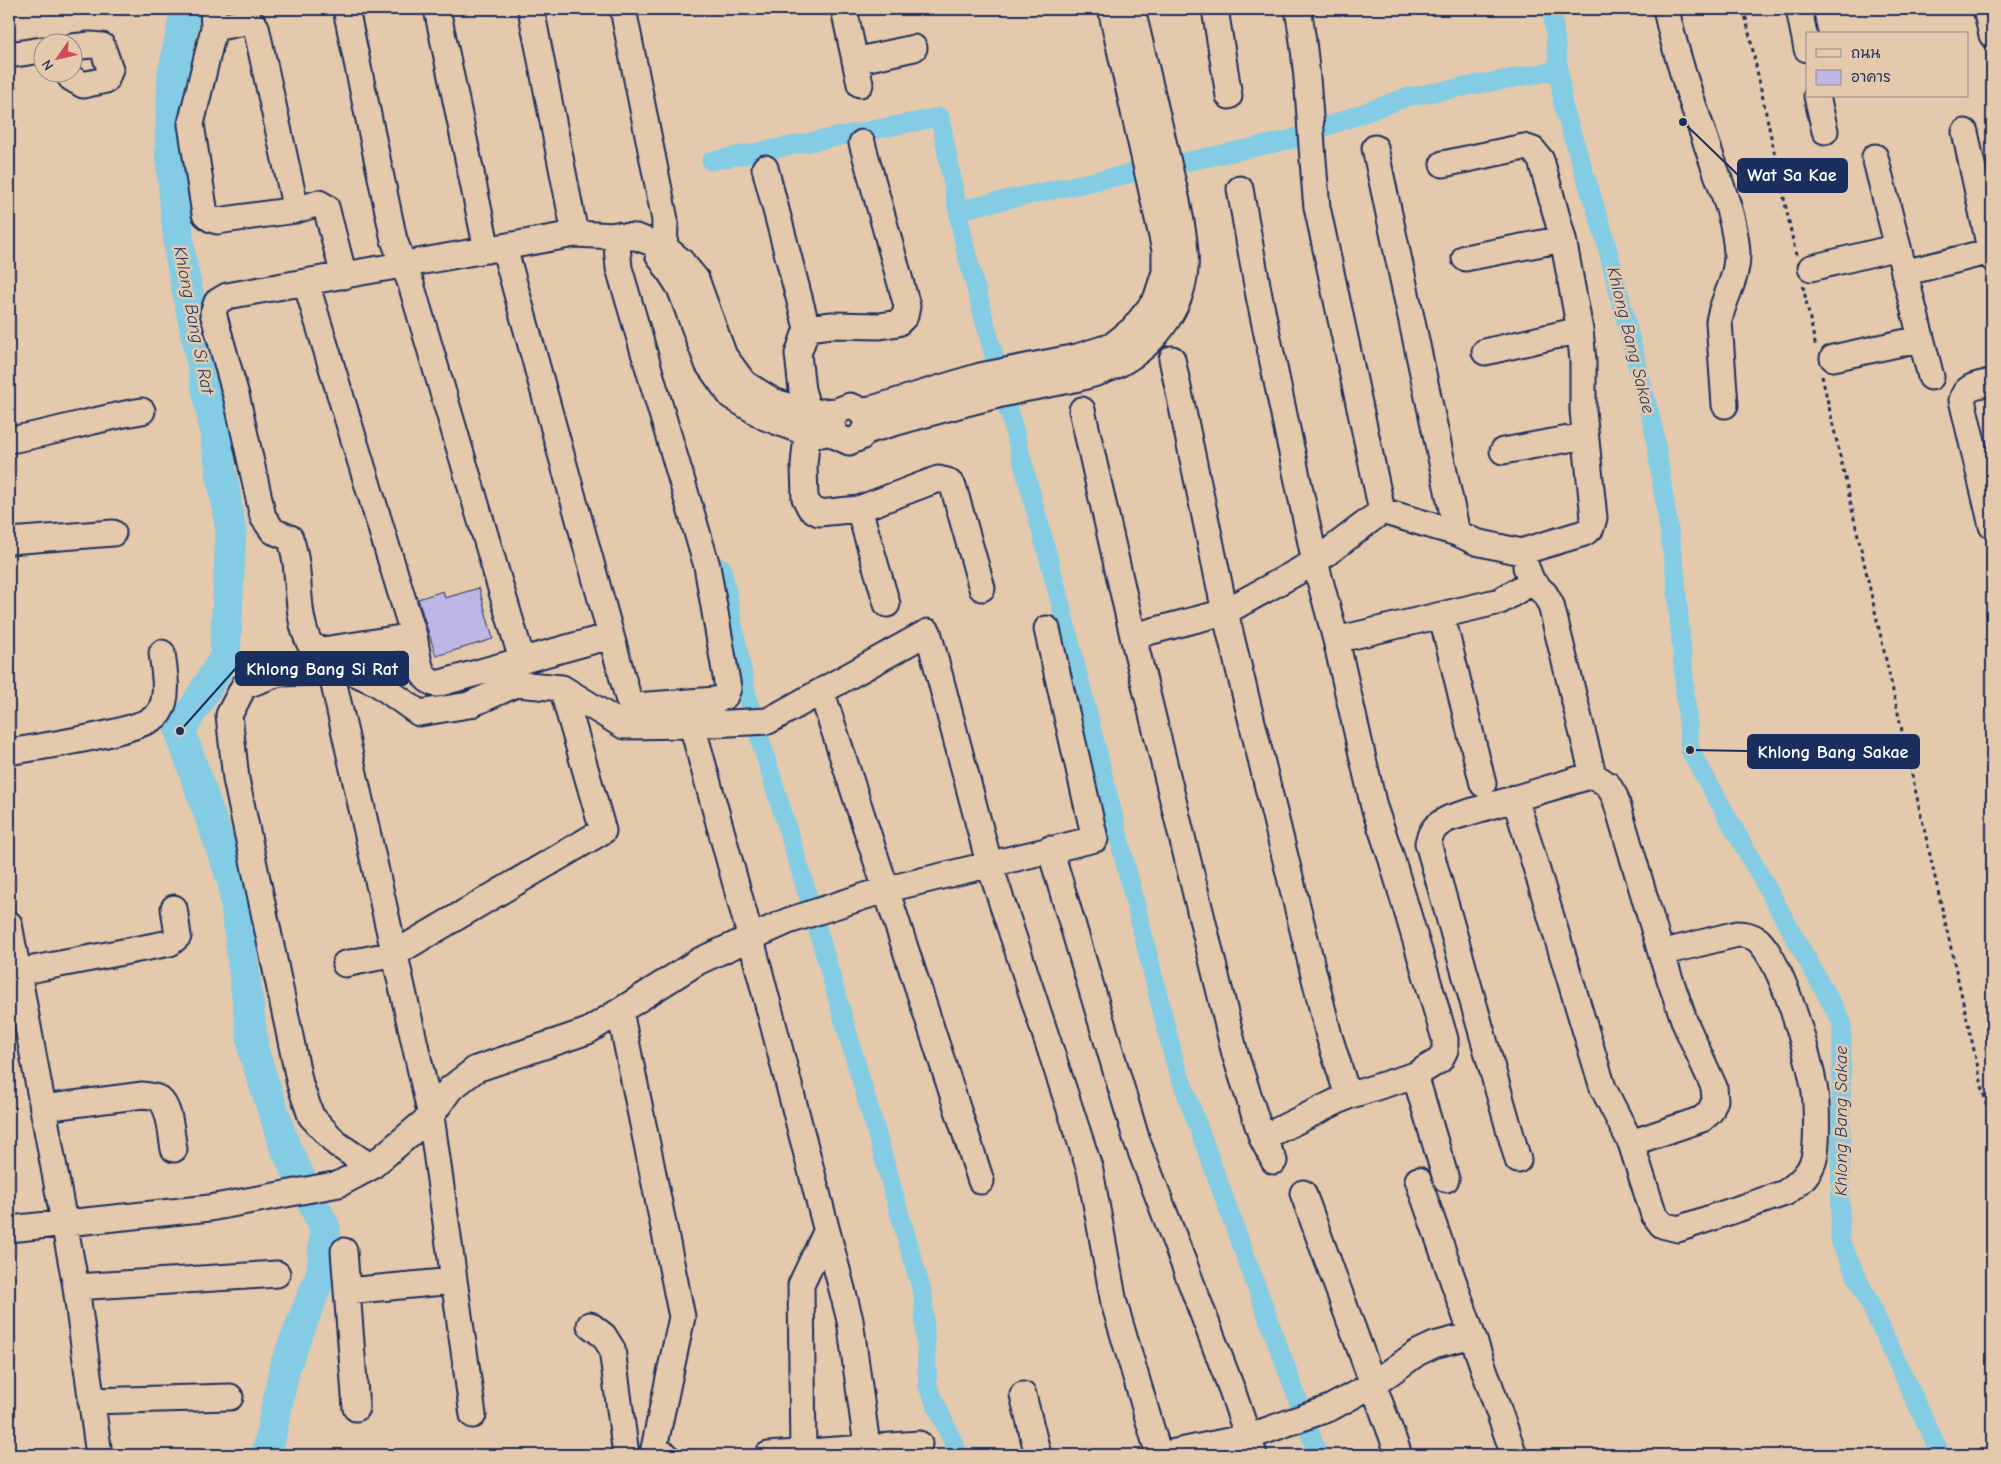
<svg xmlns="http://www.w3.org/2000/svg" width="2001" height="1464" viewBox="0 0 2001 1464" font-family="'Comic Neue','Playpen Sans Thai',sans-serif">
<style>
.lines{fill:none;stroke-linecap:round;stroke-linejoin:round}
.canal{stroke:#83cce4;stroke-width:19}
.river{stroke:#83cce4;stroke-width:31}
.building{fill:#beb6e7;stroke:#1b2f5e}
.minor-casing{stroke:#1b2f5e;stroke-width:29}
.path{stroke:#1b2f5e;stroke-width:3;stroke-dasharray:4 4;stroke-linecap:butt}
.minor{stroke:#e4c9ac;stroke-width:25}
.labels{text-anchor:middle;stroke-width:5;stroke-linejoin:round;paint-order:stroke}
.water-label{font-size:18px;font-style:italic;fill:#253f6b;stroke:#e4c9ac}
.leader{fill:none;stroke:#1b2f5e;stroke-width:2}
.callout-dot{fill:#1b2f5e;stroke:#e4c9ac;stroke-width:2}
.callout{fill:#1b2f5e;stroke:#1b2f5e;stroke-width:2}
.callout-label{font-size:18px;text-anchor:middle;font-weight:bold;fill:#fff}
</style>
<rect width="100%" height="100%" fill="#e4c9ac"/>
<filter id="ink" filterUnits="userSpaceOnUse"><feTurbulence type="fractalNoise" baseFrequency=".02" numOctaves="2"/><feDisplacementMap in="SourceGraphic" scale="10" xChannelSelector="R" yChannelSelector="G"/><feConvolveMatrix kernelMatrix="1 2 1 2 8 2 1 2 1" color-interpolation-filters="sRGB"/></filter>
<g filter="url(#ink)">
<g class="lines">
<path class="canal" d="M1552,9L1563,106L1604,235L1654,431L1675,570L1690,750L1842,1022L1840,1241L1941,1455
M711,161L940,117L965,248L1057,590L1175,1063L1318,1455
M958,210L1289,140L1407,97L1559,70
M722,568L748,700L806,889L923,1295L928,1387L959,1455"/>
<path class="river" d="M186,9L173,74L170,148L180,255L210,403L231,532L225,657L180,731L233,882L254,1053L285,1147L325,1228L322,1272L285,1366L267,1455"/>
</g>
<path class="building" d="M479,588L493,639L436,656L418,599L443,591L445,598Z"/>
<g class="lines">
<defs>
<path id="minor" d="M213,9L214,28L191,124L205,214L211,219L217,221L296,210L319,203L326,207L344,276
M346,9L394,240L411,284L522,660
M437,9L487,250
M531,9L575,234
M623,9L665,220L664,261
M844,9L860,84
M1215,9L1229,96
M1298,9C1310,76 1310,140 1317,207L1382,511
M1666,9C1676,57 1693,104 1709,151C1720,184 1735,217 1737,253C1738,280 1722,299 1719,322L1725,405
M1799,9L1807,49
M1986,9L1992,35
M214,28L250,21L256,27L296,210
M9,55L42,50
M855,61L914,48
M67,72L71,78L83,85L106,80L110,69L102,46L90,45L72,47
M1817,96L1825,131
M1965,132L1992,258
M862,143L907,306L905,316L898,323L880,326L832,325L807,328L798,354L802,390L809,413L804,465L805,498L810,508L819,513L859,509L938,479L947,481L953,486L982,588
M1375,148L1457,533L1476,542L1521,552L1584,533L1591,528L1594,518L1583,411V361L1580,330L1563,239L1541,160L1533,150L1524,147L1443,164
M1875,157L1931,377
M765,168L807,328
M1240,189L1259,296L1315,562L1336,640L1374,807L1391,857L1445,1039V1050L1440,1060L1415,1075L1348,1096L1262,1138
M504,247L629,701L636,706L716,700L725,696L728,688L707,566L619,268L616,235
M658,254L680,288L708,364L731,396L765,417L807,433L822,434
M1465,258L1563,239
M1811,268L1898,247
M1904,273L1991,251
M306,283L414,636C418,653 417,680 437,684L610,636
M1485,352L1580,330
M1833,358L1920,339
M1172,359L1225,612L1329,1036L1348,1096
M1992,382C1979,385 1965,385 1962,400L1992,526
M1082,410L1133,636L1235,1054L1262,1138L1274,1161
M862,412L980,376L1077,357L1112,346L1133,329L1156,300L1165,272V250L1111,9
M866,431C915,417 965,402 1015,391C1048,383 1086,380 1117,365C1158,344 1189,300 1185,252C1182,215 1171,177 1163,141C1153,97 1142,53 1132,9
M9,440C54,433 97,418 142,411
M1503,451L1585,436
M859,509L887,604
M9,541L113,533
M1532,582L1545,594L1551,605L1593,775L1608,785L1615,797L1661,953L1685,1023L1714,1087L1715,1100L1710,1112L1702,1119L1631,1143
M1442,617L1483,784
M414,636L323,650L311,646C293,613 303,573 290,538L273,531L263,517L237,399L213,313L217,302L227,296L575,234L636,237L664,247L681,261L696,279L724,356L744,383L773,401L809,413L837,411L850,406L856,408L866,417L867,424L861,437L849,442L836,436L831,423L837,411
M1133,636L1225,612L1315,562L1382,511L1457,533
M1336,640L1500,601L1532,582L1526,567
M331,671L431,1116L473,1415
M822,693L981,1181
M692,725L768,721L928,632L989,863L1090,1170L1114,1303L1159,1455
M9,752C36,747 146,732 159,713C170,696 164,671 162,653
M1515,798L1603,1088L1631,1143L1654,1215L1662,1225L1678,1229L1785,1193C1797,1185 1808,1176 1813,1162C1818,1148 1817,1101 1814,1086C1807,1051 1783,964 1758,940C1751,935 1745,934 1737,934L1661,953
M1050,849L1137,1141L1232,1390L1254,1455
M9,924L76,1287L99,1455
M345,964L394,954L603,831L562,688
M18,972L170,943L178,936L174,908
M620,1011L682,1317L653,1453L666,1455
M1415,1075L1446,1179
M43,1108L143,1095C148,1096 155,1096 159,1099C171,1108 171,1136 174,1149
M1518,1160L1428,843C1431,829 1437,824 1450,818L1593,775
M371,1167L337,1144L311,1116L300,1084L236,779L229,715L244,686L279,673L351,671L377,683L419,713L469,705L516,684L562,688L624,726L692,725L751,939L850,1320L867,1446
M1418,1180L1514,1455
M1303,1193L1399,1455
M9,1229L210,1208L339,1184L371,1167L431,1116L450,1089L476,1069L588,1031L699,961L788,921L884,890L1095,839L1047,629
M344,1251L356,1408
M76,1287L277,1274
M347,1291L454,1281
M590,1325L604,1336L612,1349L626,1455
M1023,1395L1038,1455
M91,1401L230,1397
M803,1453L801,1285L826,1232
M768,1455L919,1444
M1161,1455L1248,1437L1330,1408L1374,1384L1417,1353L1434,1345L1472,1335"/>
</defs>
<use href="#minor" class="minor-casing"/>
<path class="path" d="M1744,9L1796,255
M1803,286L1816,348
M1822,376L1992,1130"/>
<use href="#minor" class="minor"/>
</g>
</g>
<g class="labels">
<g class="water-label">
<text transform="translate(194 320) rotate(79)" y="6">Khlong Bang Si Rat</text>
<text transform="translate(1631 340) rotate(76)" y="6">Khlong Bang Sakae</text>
<text transform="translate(1841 1121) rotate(-90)" y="6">Khlong Bang Sakae</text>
</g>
</g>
<path class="leader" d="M1683 122L1738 175M180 731L236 668M1690 750L1748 751"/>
<g class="callout-dot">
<circle cx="1683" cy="122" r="5"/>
<circle cx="180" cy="731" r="5"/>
<circle cx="1690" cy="750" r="5"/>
</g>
<g class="callout">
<rect x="1738" y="159" width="109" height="33" rx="5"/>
<rect x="236" y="652" width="172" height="33" rx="5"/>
<rect x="1748" y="735" width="171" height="33" rx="5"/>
</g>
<g class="callout-label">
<text x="1792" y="181">Wat Sa Kae</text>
<text x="322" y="675">Khlong Bang Si Rat</text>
<text x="1833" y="758">Khlong Bang Sakae</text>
</g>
<rect width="2001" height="1464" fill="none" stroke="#e4c9ac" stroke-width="30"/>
<rect x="15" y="15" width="1971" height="1434" fill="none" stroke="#1b2f5e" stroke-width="2" filter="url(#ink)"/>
<rect x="1806" y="32" width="162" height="65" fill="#e4c9ac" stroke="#948b8d"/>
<rect x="1816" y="49" width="25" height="8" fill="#e4c9ac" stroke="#948b8d"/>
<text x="1851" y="58" font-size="15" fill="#1b2f5e">ถนน</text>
<rect x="1816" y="70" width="25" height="15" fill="#beb6e7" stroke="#948b8d"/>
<text x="1851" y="82" font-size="15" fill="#1b2f5e">อาคาร</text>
<g transform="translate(58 58) rotate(236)"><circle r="24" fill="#e4c9ac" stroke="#948b8d"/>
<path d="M0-4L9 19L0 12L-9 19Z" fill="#d1495b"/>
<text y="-8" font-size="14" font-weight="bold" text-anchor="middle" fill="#1b2f5e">N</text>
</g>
</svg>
